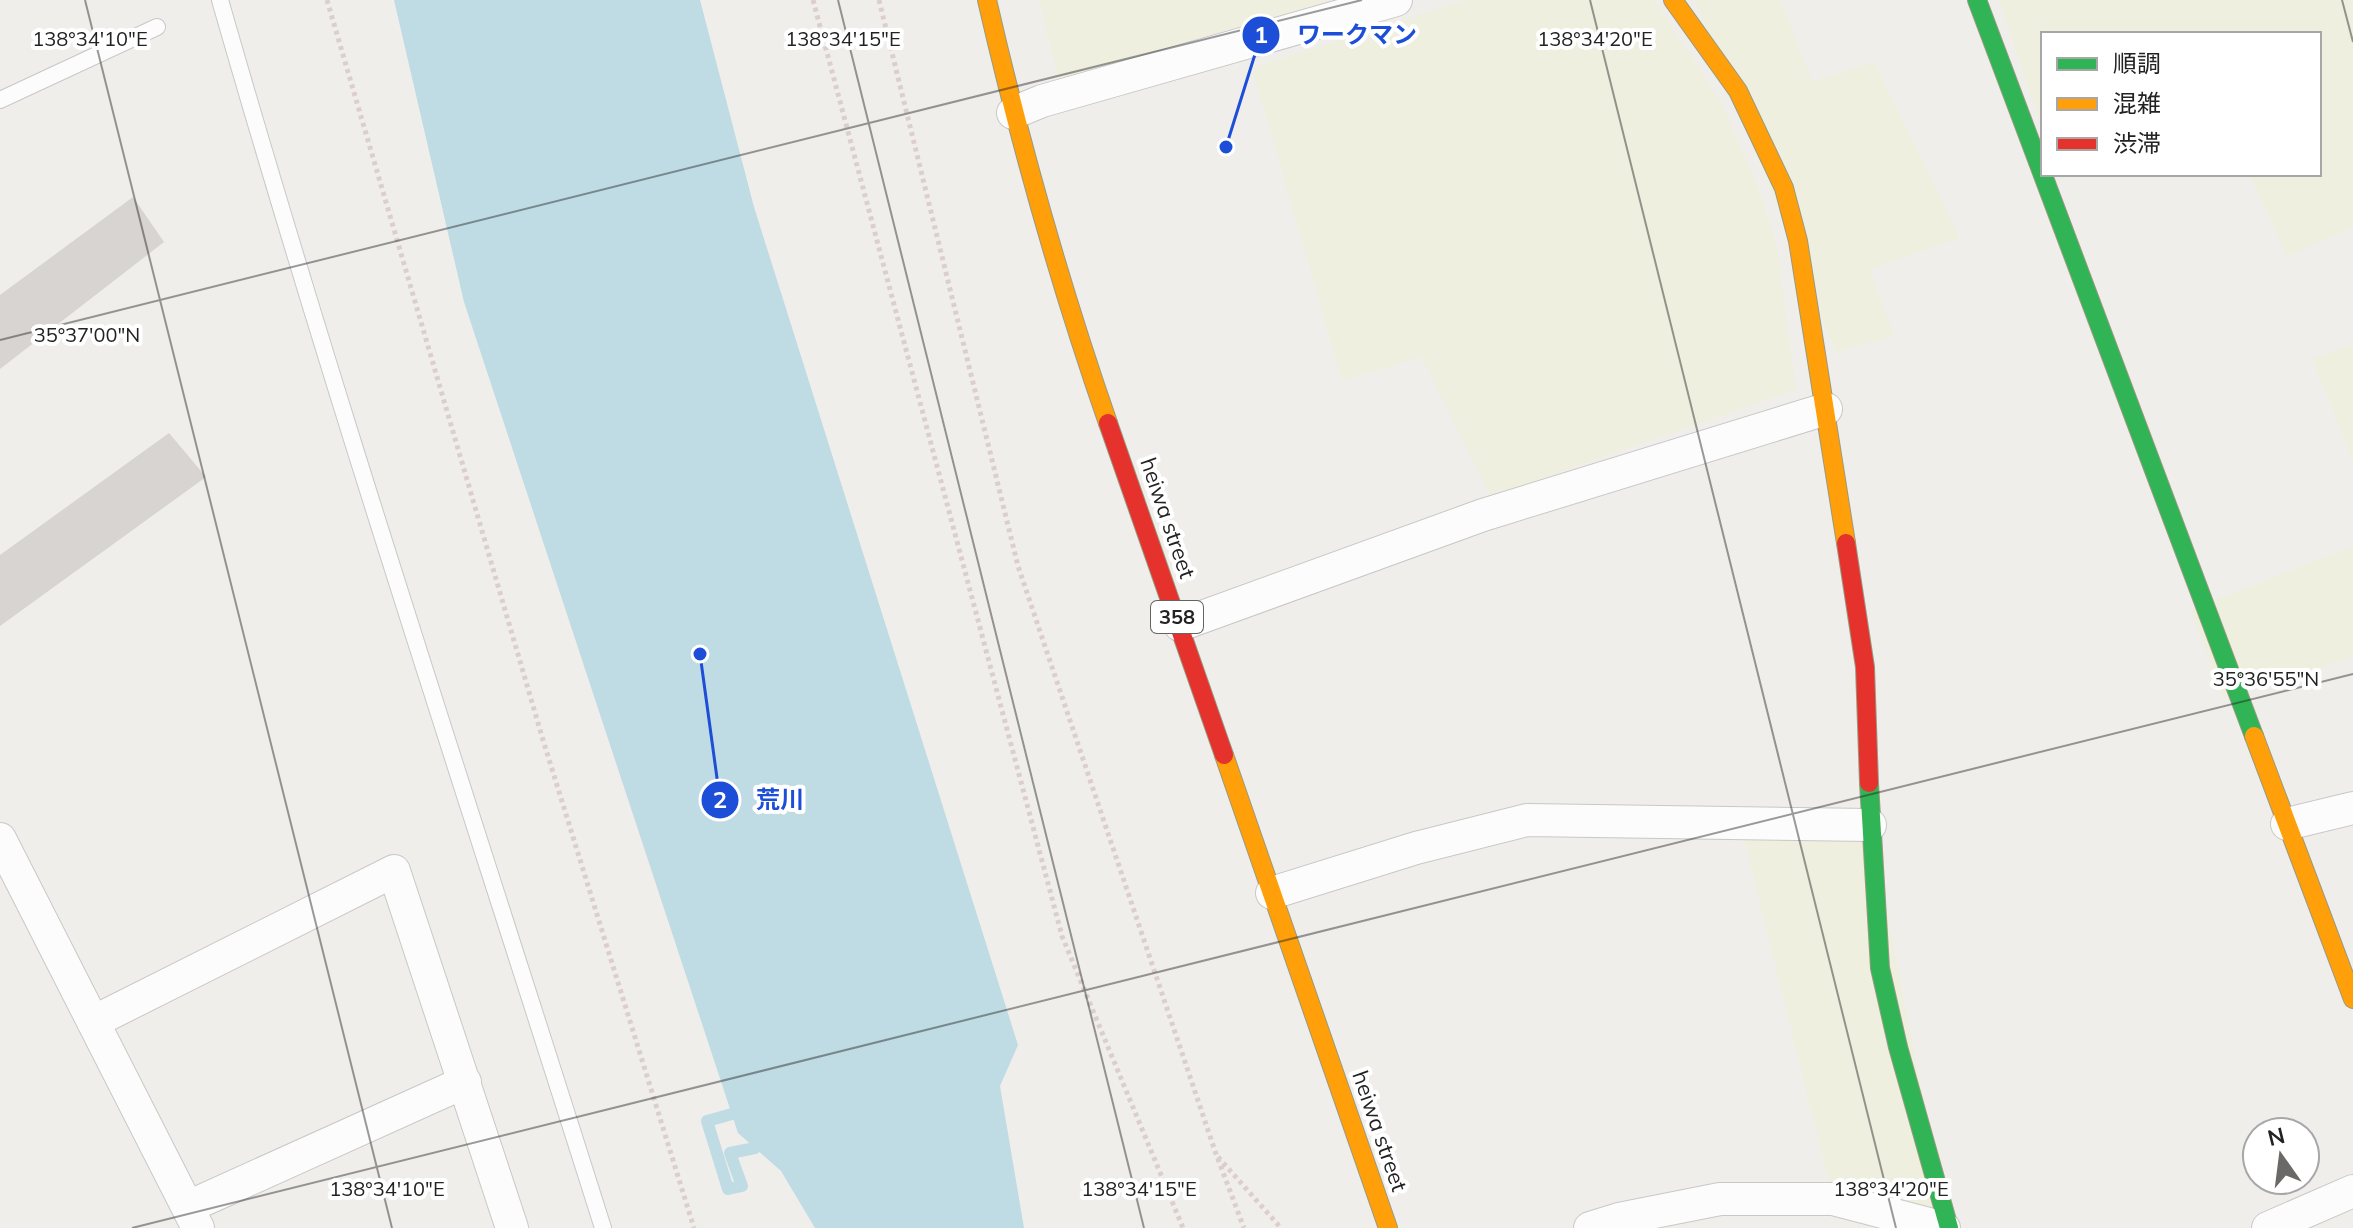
<svg xmlns="http://www.w3.org/2000/svg" width="2353" height="1228" viewBox="0 0 2353 1228" font-family="Mulish,'Noto Sans JP',sans-serif">
<style>
.farmland{fill:#efefdf}
.water{fill:#bfdbe3}
.lines{fill:none;stroke-linecap:round;stroke-linejoin:round}
.stream{stroke:#bfdbe3;stroke-width:12}
.building{fill:#d7d4d2}
.lane-casing{stroke:#c9c8c7;stroke-width:18}
.street-casing{stroke:#c9c8c7;stroke-width:34}
.fast-casing{stroke:#999a82;stroke-width:20}
.slow-casing{stroke:#999a82;stroke-width:20}
.jam-casing{stroke:#999a82;stroke-width:20}
.path{stroke:#dccecd;stroke-width:5;stroke-dasharray:4 4;stroke-linecap:butt}
.lane{stroke:#fdfcfc;stroke-width:16}
.street{stroke:#fdfcfc;stroke-width:32}
.fast{stroke:#30b455;stroke-width:18}
.slow{stroke:#ff9f0a;stroke-width:18}
.jam{stroke:#e5322d;stroke-width:18}
.ticks{fill:none;stroke:#222;stroke-width:2;stroke-opacity:0.45}
.labels{text-anchor:middle;stroke-width:8;stroke-linejoin:round;paint-order:stroke}
.shield{fill:#fff;stroke:#646464;stroke-width:2}
.shield-label{font-size:20px;font-weight:bold;fill:#222}
.street-label{font-size:22px;fill:#222;stroke:#fff}
.ticks-label{font-size:20px;text-anchor:middle;fill:#222;stroke:#fff;stroke-width:8;stroke-linejoin:round;paint-order:stroke}
.leader{fill:none;stroke:#1d4ed8;stroke-width:3}
.callout-dot{fill:#1d4ed8;stroke:#fff;stroke-width:3}
.mark-label{font-size:24px;text-anchor:middle;font-weight:bold;fill:#fff}
.callout-label{font-size:24px;text-anchor:middle;font-weight:bold;fill:#1d4ed8;stroke:#fff;stroke-width:8;stroke-linejoin:round;paint-order:stroke}
</style>
<rect width="100%" height="100%" fill="#f0eeeb"/>
<path class="farmland" d="M1039,0H1331L1244,27L1058,78Z
M1465,0H1654L1721,101L1761,195L1777,247L1796,390L1491,496L1422,357L1342,381L1252,68Z
M1695,0H1781L1812,82L1874,61L1960,238L1870,269L1894,336L1836,353Z
M1999,0H2353V228L2287,256L2249,174H2319V34H2043V130Z
M2353,345V461L2312,358Z
M2353,546V657L2223,698L2190,610Z
M1740,823L1870,825L1949,1228L1833,1199Z"/>
<path class="water" d="M394,0H700L754,207L1018,1045L1000,1086L1024,1228H815L781,1171L738,1133L464,302Z"/>
<g class="lines">
<path class="stream" d="M732,1114L707,1121L728,1189L742,1186L730,1153L755,1148"/>
</g>
<path class="building" d="M133,197L164,242L0,369V295Z
M169,433L206,477L0,626V555Z"/>
<g class="lines">
<defs>
<path id="lane" d="M220,0C338,412 474,819 603,1228
M0,100L157,27"/>
<path id="street" d="M1013,113L1042,101L1396,0
M1180,625L1483,515L1826,409
M2287,824L2353,808
M0,839L198,1228
M1272,893L1416,848L1527,820L1870,825
M93,1022L394,871L512,1228
M188,1207L465,1082
M1590,1228L1619,1219L1720,1199H1833L1944,1228
M2268,1228L2353,1191"/>
<path id="fast" d="M1977,0L2254,736
M1869,783L1880,968L1898,1047L1949,1228"/>
<path id="slow" d="M987,0C1020,143 1060,285 1108,423
M1673,0L1738,91L1784,188L1798,241L1846,543
M2254,736L2353,999
M1224,755L1388,1228"/>
<path id="jam" d="M1108,423L1224,755
M1846,543L1865,667L1869,783"/>
</defs>
<use href="#lane" class="lane-casing"/>
<use href="#street" class="street-casing"/>
<use href="#fast" class="fast-casing"/>
<use href="#slow" class="slow-casing"/>
<use href="#jam" class="jam-casing"/>
<path class="path" d="M327,0L543,740L694,1228
M813,0L1062,936L1183,1228
M879,0L1018,566L1216,1154L1244,1228
M1218,1157L1281,1228"/>
<use href="#lane" class="lane"/>
<use href="#street" class="street"/>
<use href="#fast" class="fast"/>
<use href="#slow" class="slow"/>
<use href="#jam" class="jam"/>
</g>
<path class="ticks" d="M85,0L392,1228M838,0L1144,1228M1590,0L1896,1228M2342,0L2353,42M0,340L1362,0M132,1228L2353,674"/>
<g class="labels">
<rect class="shield" x="1151" y="601" width="52" height="32" rx="6"/>
<g class="shield-label">
<text x="1177" y="624">358</text>
</g>
<g class="street-label">
<text transform="translate(1168 518) rotate(71)" y="8">heiwa street</text>
<text transform="translate(1380 1131) rotate(71)" y="8">heiwa street</text>
</g>
</g>
<g class="ticks-label">
<text x="90" y="46">138°34'10"E</text>
<text x="843" y="46">138°34'15"E</text>
<text x="1595" y="46">138°34'20"E</text>
<text x="87" y="342">35°37'00"N</text>
<text x="2266" y="686">35°36'55"N</text>
<text x="387" y="1196">138°34'10"E</text>
<text x="1139" y="1196">138°34'15"E</text>
<text x="1891" y="1196">138°34'20"E</text>
</g>
<path class="leader" d="M1226 147L1261 35M700 654L720 800"/>
<g class="callout-dot">
<circle cx="1226" cy="147" r="8"/>
<circle cx="700" cy="654" r="8"/>
<circle cx="1261" cy="35" r="20"/>
<circle cx="720" cy="800" r="20"/>
</g>
<g class="mark-label">
<text x="1261" y="43">1</text>
<text x="720" y="808">2</text>
</g>
<g class="callout-label">
<text x="1357" y="43">ワークマン</text>
<text x="780" y="808">荒川</text>
</g>
<rect x="2041" y="32" width="280" height="144" fill="#ffffff" stroke="#a7a7a7" stroke-width="2"/>
<rect x="2057" y="58" width="40" height="12" fill="#30b455" stroke="#a7a7a7" stroke-width="2"/>
<text x="2113" y="72" font-size="24" fill="#222222">順調</text>
<rect x="2057" y="98" width="40" height="12" fill="#ff9f0a" stroke="#a7a7a7" stroke-width="2"/>
<text x="2113" y="112" font-size="24" fill="#222222">混雑</text>
<rect x="2057" y="138" width="40" height="12" fill="#e5322d" stroke="#a7a7a7" stroke-width="2"/>
<text x="2113" y="152" font-size="24" fill="#222222">渋滞</text>
<g transform="translate(2281 1156) rotate(346)"><circle r="38" fill="#ffffff" stroke="#a7a7a7" stroke-width="2"/>
<path d="M0-6L14 30L0 20L-14 30Z" fill="#6a6968"/>
<text y="-12" font-size="22" font-weight="bold" text-anchor="middle" fill="#222222">N</text>
</g>
</svg>
